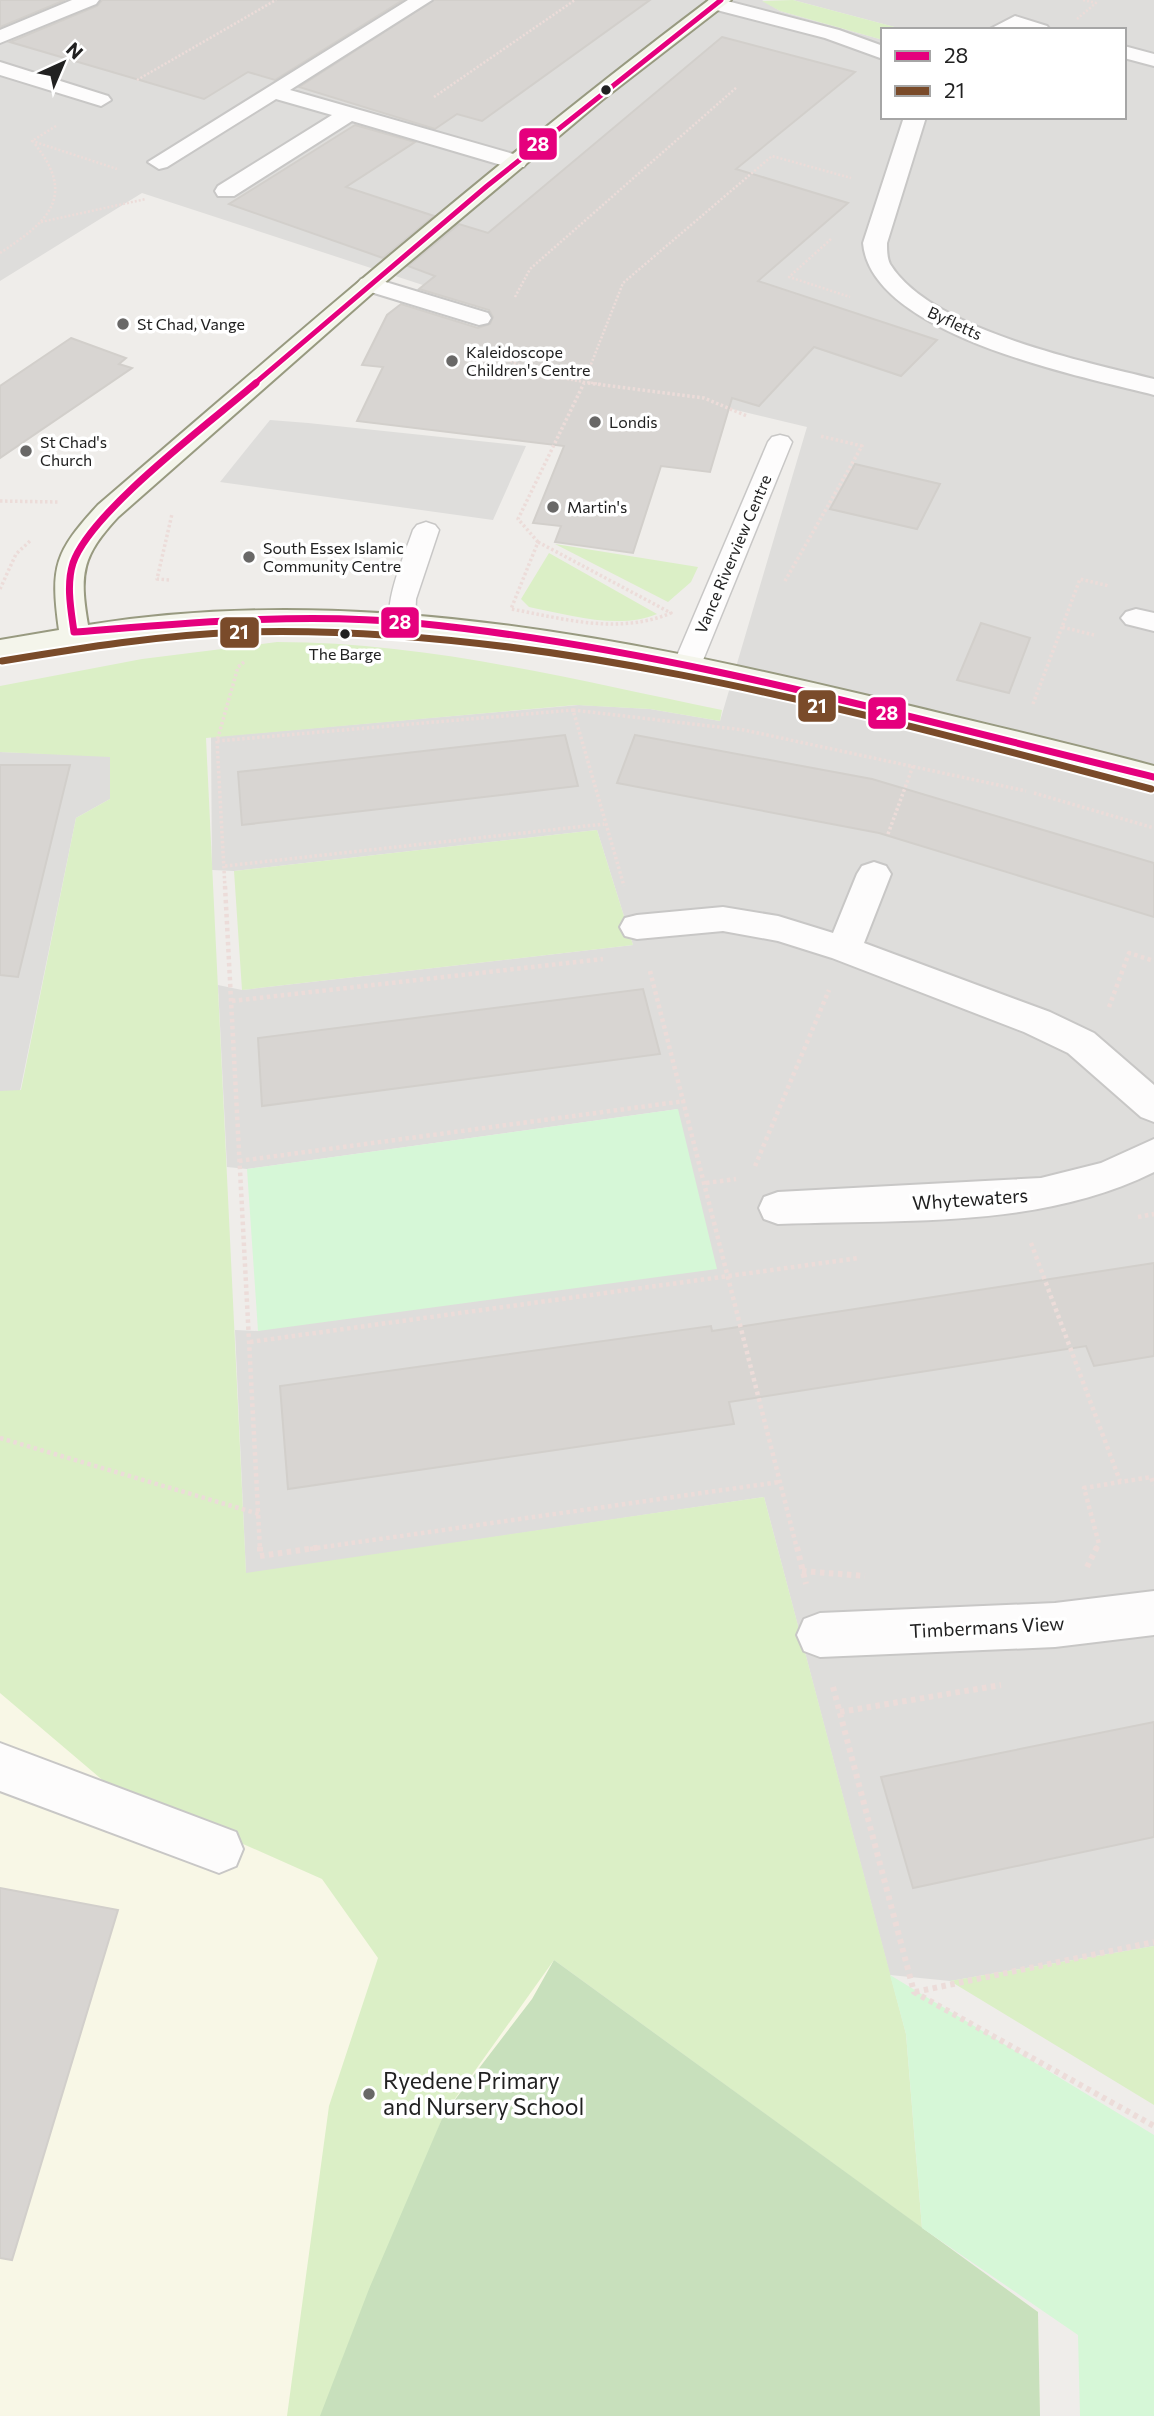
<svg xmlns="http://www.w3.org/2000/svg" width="1154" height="2416" viewBox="0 0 1154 2416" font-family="Commissioner,sans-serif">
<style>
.residential{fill:#dedddb}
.education{fill:#f8f7e6}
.grass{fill:#dbefc6}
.forest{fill:#c8e0bc}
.park{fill:#d6f7d7}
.building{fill:#d8d5d2;stroke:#d2cfcb;stroke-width:2}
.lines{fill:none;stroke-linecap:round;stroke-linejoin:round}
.lane-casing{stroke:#c8c7c6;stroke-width:3}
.street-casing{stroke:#c8c7c6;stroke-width:4}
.secondary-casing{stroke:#989a80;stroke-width:4}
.path-far3{stroke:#ecdcd9;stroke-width:2.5;stroke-dasharray:2 2;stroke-linecap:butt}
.path-far2{stroke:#ecdcd9;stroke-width:3.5;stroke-dasharray:2.5 2.5;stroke-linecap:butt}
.path-far1{stroke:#ecdcd9;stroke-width:4.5;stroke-dasharray:3.5 3.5;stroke-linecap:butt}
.path{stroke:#ecdcd9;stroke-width:6;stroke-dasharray:4.5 4.5;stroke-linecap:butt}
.lane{fill:#fdfcfc;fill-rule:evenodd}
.street{fill:#fdfcfc;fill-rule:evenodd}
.secondary{fill:#f4f5eb;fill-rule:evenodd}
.bus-1-far1-casing{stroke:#fff;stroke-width:8}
.bus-1-casing{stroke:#fff;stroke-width:11}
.bus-2-casing{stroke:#fff;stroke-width:11}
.bus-1-far1{stroke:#e5007d;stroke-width:5}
.bus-1{stroke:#e5007d;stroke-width:7}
.bus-2{stroke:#7a4b2a;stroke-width:7}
.bus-dot{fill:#212121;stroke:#fff;stroke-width:2.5}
.poi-dot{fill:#696867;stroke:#fff;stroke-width:2.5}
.labels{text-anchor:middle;stroke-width:7;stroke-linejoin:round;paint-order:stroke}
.far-street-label{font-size:16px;fill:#212121;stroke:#fff}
.far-poi-label{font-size:16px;fill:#212121;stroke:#fff;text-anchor:start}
.far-bus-label{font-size:16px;fill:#212121;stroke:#fff}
.street-label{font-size:19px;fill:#212121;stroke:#fff}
.near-poi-label{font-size:23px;fill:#212121;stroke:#fff;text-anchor:start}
.line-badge{stroke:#fff;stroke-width:2.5}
.badge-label{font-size:19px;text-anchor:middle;font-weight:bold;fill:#fff}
</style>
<rect width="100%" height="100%" fill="#efedea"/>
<path class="residential" d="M0,0H762L780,11L883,40V117H1124V30H906L793,0H1154V1946L950,1981L890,1975L764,1497L246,1574L235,1330L258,1331L678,1109L247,1169L227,1167L218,985L242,990L633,945L597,830L234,871L212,870L211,737L579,705L650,709L720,721L807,427L478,348L496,309L142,193L0,281Z
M270,420L308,423L526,446L493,520L220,482Z
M0,752L110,756V799L76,818L20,1091H0Z"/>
<path class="education" d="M0,1559L1038,2312L1040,2416H0Z"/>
<path class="grass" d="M793,0L906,30H883V40L780,11L762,1Z
M555,544L698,567L691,582L668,602Z
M549,553L657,614C619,630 569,615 529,607L521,599Z
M277,642C428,642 575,680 722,710L720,721L650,709L576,705L206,738L246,1573L764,1497L906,2034L922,2228L554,1960L444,2114L323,2416H287L329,2106L378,1958L322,1879L106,1783L0,1693V1091L21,1090L76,818L110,799V757L0,752V686L142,659Z
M597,830L633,945L242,990L234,871Z
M1154,1946V2105L950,1981Z"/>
<path class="forest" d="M554,1960L1038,2312L1040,2416H320L369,2289L444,2114L532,1999Z"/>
<path class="park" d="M678,1109L717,1269L258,1331L247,1169Z
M890,1975L1154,2135V2416H1080L1078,2335L922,2228L906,2034Z"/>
<path class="building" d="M0,0H65L0,27Z
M102,0H403L275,80L248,72L204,99L10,42L97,6Z
M434,0H650L482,121L457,114L435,129L299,87Z
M722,37L855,72L736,169L848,203L758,281L937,340L901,376L814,347L759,406L732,398L710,472L661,466L633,553L555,542L561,526L533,523L564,446L357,421L383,367L362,365L387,315L401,304L478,328L490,324L493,317L489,310L419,289L435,276L408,266L459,224L488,233Z
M355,125L415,142L346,187L434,216L383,258L229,204Z
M71,338L126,358L119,364L132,368L0,458V386Z
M855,464L940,484L917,529L830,509Z
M981,623L1030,638L1009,693L957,680Z
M565,735L578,786L242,825L238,772Z
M635,735L872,779L1154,863V917L879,833L617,783Z
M0,765H70L18,977L0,975Z
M643,989L660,1054L262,1106L258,1038Z
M1154,1263V1356L1094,1366L1086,1346L729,1402L734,1424L288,1489L280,1386L711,1326L712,1331Z
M1154,1722V1837L913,1888L881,1777Z
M0,1888L118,1910L12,2260L0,2258Z"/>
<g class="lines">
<defs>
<path id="lane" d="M780,435L788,437L792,442L701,665L697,671L687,674L677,671L673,665L768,442L772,437Z
M426,522L435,525L439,530L416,599L415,622L411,628H393C380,608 406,552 413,530L417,525Z"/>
<path id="street" d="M72,0H99L96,4L0,43V30Z
M408,0H432L290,90L524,157L527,162L524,167H508L352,121L234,196H218L215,191L218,186L332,115L276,99L167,167L159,169L148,162Z
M709,0H723L839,30L883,46V59L825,38L709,8L706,4Z
M1015,16L1047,26L1050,30H988Z
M1124,46L1154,54V66L1124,58Z
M0,62L108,96L111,100L101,106L0,75Z
M904,117H926L887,243C887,250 887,258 890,264C931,330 1082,361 1154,379V395C1080,376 871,335 863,243Z
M369,277L488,313L491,318L488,323L479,325L361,289L357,284L361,279Z
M1136,609L1154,613V631L1126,624L1121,618L1126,612Z
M874,862L886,866L891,874L864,943L1050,1012L1094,1033L1154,1085V1122L1141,1117L1068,1053L1024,1032L832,958L778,941L723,931L637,939L625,936L620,927L625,918L637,915L723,907L778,916L833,933L857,874L862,866Z
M1154,1139V1172C1040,1229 903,1219 778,1224L764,1219L759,1208L764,1197L778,1192L1041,1178L1101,1163Z
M1154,1591V1635L1055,1647L820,1657L804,1651L797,1635L804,1619L820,1613L1055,1603Z
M0,1743L236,1832L243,1849L236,1866L219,1873L0,1791Z"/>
<path id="secondary" d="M709,0H731L602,100L377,289L118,517C82,556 79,573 88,625C348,583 616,636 869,696C964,719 1059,741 1154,766V788C1061,762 968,740 874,717C678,670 477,628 275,628C182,629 91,643 0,658V640L59,630C50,566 55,552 98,505C298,333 498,159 709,0Z"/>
</defs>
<use href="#lane" class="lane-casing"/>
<use href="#street" class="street-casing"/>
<use href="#secondary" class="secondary-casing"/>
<path class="path-far3" d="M1077,19L1096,3L1083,0
M137,80L276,0
M434,97L575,0
M56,126L32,141L117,169
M41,222L146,199
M831,239L789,277L850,297
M0,253C49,221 77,196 34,143
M515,297L530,269L737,87
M496,354L538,374L584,382L583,384
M601,384L584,382L623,283L772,156L851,178"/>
<path class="path-far2" d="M588,383L704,398L747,416
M0,501L59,502
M538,542L518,519L584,383
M538,542L671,613C618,635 565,619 511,609Z
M169,580L157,579L172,514
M785,581L862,446L820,436
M0,589L16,554L30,541
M1094,635L1062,627L1080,579L1109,586
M244,662L238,667L217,741L573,710L624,886
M1033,704L1062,627
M573,710L744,730L1026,791
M217,741L225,888
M1034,793L1154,828
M888,834L913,766
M225,866L604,824"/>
<path class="path-far1" d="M225,886L260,1549
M650,971L797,1549
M232,1001L603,959
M1109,1007L1129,953L1154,961
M239,1161L685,1101
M755,1166L829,990
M706,1183L736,1179
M1138,1217L1154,1214
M1031,1243L1120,1481
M250,1342L859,1258
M0,1438L259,1514
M310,1549L779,1482
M1096,1549L1099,1544L1084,1488L1151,1477L1154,1485"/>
<path class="path" d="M260,1547V1556L322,1547
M797,1547L806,1584
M1087,1567L1097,1547
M802,1571L865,1576
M833,1687L914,1992L1154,2126
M840,1712L1001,1685
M915,1992L1154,1942"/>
<use href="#lane" class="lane"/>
<use href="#street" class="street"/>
<use href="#secondary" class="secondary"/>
<defs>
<path id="bus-1-far1" d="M254,384L487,186L721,0"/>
<path id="bus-1" d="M74,632C188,623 301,612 415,623C666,648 910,718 1154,777
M74,632C71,610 66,585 73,563C91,511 211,422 256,383"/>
<path id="bus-2" d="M2,661C81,648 160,635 241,632C538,623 864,713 1151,789"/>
</defs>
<use href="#bus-1-far1" class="bus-1-far1-casing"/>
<use href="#bus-1" class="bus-1-casing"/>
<use href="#bus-2" class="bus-2-casing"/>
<use href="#bus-1-far1" class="bus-1-far1"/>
<use href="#bus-1" class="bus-1"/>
<use href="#bus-2" class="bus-2"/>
</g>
<g class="bus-dot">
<circle cx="606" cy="90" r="6"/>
<circle cx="345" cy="634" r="6"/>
</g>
<g class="poi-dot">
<circle cx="123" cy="324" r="7"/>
<circle cx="452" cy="361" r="7"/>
<circle cx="595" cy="422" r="7"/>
<circle cx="26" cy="451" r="7"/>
<circle cx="553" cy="507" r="7"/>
<circle cx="249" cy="557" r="7"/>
<circle cx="369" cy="2094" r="7"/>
</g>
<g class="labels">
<g class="far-street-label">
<text transform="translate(955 323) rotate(25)" y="6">Byfletts</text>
<text transform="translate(733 554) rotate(-67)" y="6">Vance Riverview Centre</text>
</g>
<g class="far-poi-label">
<text x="137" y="330">St Chad, Vange</text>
<text x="466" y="358">Kaleidoscope<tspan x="466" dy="18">Children's Centre</tspan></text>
<text x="609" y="428">Londis</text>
<text x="40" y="448">St Chad's<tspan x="40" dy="18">Church</tspan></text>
<text x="567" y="513">Martin's</text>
<text x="263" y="554">South Essex Islamic<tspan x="263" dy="18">Community Centre</tspan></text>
</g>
<g class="far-bus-label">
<text x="345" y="660">The Barge</text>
</g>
<g class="street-label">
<text transform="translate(970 1199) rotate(-4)" y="7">Whytewaters</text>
<text transform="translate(987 1627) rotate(-3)" y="7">Timbermans View</text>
</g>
<g class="near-poi-label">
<text x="383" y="2089">Ryedene Primary<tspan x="383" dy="26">and Nursery School</tspan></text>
</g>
</g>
<g class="line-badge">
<rect x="518" y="127" width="40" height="34" rx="7" fill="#e5007d"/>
<rect x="380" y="606" width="40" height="33" rx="7" fill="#e5007d"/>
<rect x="219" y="616" width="41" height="33" rx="7" fill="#7a4b2a"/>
<rect x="797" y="689" width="40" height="34" rx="7" fill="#7a4b2a"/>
<rect x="867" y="696" width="40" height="34" rx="7" fill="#e5007d"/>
</g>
<g class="badge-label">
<text x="538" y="151">28</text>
<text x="400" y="629">28</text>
<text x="239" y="639">21</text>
<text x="817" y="713">21</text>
<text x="887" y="720">28</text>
</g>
<rect x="881" y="28" width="245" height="91" fill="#ffffff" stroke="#a6a6a6" stroke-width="2"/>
<rect x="895" y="51" width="35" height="10" fill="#e5007d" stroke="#a6a6a6" stroke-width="2"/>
<text x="944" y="63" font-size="21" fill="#212121">28</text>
<rect x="895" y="86" width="35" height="10" fill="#7a4b2a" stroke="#a6a6a6" stroke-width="2"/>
<text x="944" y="98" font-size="21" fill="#212121">21</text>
<g transform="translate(63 63) rotate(44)" stroke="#ffffff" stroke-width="5" paint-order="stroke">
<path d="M0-5L12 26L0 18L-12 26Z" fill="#212121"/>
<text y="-10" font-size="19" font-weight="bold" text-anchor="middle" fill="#212121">N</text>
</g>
</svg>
